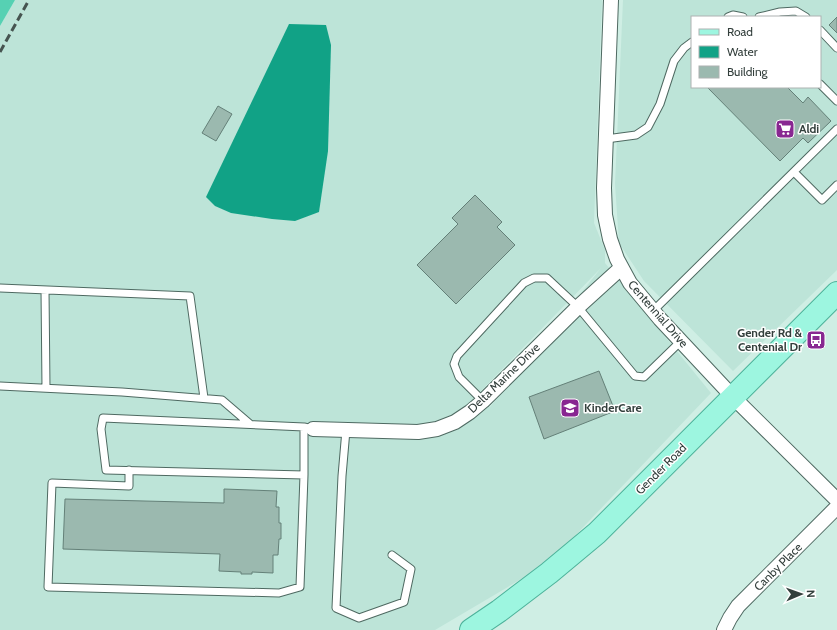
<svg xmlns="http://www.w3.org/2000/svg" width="837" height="630" viewBox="0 0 837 630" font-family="Cabin,sans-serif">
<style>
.built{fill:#bde4d8;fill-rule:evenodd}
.forest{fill:#56d1b3}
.water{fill:#11a286}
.building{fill:#9bb9af;stroke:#648078}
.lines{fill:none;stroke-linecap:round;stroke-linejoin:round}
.lane-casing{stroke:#4e6961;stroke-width:9}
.street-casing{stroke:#4e6961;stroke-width:16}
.primary-casing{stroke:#4db29a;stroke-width:24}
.lane{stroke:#fff;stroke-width:7}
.street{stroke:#fff;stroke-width:14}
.primary{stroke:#9df6e0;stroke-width:22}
.rail{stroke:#465450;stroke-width:3;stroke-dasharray:8 4;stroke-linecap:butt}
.labels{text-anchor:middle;stroke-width:3;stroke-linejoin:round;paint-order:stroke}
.poi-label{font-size:12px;font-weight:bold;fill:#333f3c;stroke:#fff;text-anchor:start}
.street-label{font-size:12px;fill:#333f3c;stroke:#fff}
</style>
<rect width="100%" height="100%" fill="#cfeee4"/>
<path class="built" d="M15,0H602L594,223L605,250V263L711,393L550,562L435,630H0V26ZM601,268L490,407L473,399Z
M623,0H837V270L733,371L644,281L619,243L615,184ZM692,17H820V87H692Z"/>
<path class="forest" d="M0,0H15L0,26Z"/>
<path class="water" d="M289,24L326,25L331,45L328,151L319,212L295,221L272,219L231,213L215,206L206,197Z"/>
<path class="building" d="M837,17V33L829,25Z
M707,87H787L803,103L808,97L831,121L808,143L803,138L780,161Z
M218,106L232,114L216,141L202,133Z
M475,195L502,222L497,227L515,245L456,304L417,265L458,224L452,218Z
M599,371L615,411L544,439L529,397Z
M224,489L277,491L276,507H279V523H281V539H279L278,555H273V573L252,572V574H241V572L219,571L220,554L63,549L65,499L224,503Z"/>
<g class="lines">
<defs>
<path id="lane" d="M728,17L733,15L743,17
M759,17L780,12L796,11L806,17
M820,30L837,48
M820,84L837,101
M606,139L636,135L648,127L660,104L674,61L684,48L692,42
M794,172L822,200L837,185
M0,288L190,296L204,398
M45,290L46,388
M653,311L837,129
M0,386L122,392L222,400L250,424
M483,401L459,377L454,364L457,356L524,283L534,278H547L578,307L635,376L644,377L681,341
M304,427V475L106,470L101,429L103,418L304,427L313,429
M346,430L342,476L336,608L359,618L404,602L411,569L392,555
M129,470V486L52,483L48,587L279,593L300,587L304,475"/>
<path id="street" d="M611,0L604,188L605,215L610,239L617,259L630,283L660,319L733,397L837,500
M313,429L418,432L437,429L455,422L470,412L483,401L578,307L621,268
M724,630L730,618L738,606L837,507"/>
<path id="primary" d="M471,630L499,611L549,573L597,533L837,293"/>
</defs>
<use href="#lane" class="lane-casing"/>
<use href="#street" class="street-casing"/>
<use href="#primary" class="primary-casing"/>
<use href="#lane" class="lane"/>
<use href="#street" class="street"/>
<use href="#primary" class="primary"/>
<path class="rail" d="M0,52L29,0"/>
</g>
<defs>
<symbol id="supermarket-square" viewBox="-11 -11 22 22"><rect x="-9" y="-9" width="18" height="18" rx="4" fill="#882791" stroke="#fff"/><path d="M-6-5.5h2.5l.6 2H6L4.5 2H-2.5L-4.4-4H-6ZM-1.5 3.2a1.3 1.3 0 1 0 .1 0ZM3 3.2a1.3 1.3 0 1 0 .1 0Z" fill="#fff"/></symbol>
<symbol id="bus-square" viewBox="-11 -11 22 22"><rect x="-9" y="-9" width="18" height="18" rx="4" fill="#882791" stroke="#fff"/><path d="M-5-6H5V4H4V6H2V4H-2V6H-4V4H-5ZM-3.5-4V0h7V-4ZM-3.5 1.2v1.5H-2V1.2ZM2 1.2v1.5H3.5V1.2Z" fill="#fff"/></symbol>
<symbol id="school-square" viewBox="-11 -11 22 22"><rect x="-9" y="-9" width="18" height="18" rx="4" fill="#882791" stroke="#fff"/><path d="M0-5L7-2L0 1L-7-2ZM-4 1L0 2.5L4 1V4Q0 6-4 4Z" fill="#fff"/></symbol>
</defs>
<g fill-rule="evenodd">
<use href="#supermarket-square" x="774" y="118" width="22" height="22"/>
<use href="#bus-square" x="805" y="329" width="22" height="22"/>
<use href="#school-square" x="559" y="397" width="22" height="22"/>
</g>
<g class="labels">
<g class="poi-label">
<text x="799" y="133">Aldi</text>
<text x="802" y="337" text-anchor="end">Gender Rd &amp;<tspan x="802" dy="14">Centenial Dr</tspan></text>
<text x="584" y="412">KinderCare</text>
</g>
<g class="street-label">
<text transform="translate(658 314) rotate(49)" y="4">Centennial Drive</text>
<text transform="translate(504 378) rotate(-44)" y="4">Delta Marine Drive</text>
<text transform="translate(661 469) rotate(-45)" y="4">Gender Road</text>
<text transform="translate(778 567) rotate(-45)" y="4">Canby Place</text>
</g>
</g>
<rect x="691" y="16" width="130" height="72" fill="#ffffff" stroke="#adb2b1"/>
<rect x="699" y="29" width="20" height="6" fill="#9df6e0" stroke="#adb2b1"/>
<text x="727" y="36" font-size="12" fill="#333f3c">Road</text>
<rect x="699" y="46" width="20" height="12" fill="#11a286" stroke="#adb2b1"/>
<text x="727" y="56" font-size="12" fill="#333f3c">Water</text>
<rect x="699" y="66" width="20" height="12" fill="#9bb9af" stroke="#adb2b1"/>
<text x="727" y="76" font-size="12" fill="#333f3c">Building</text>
<g transform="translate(801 594) rotate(88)" stroke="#ffffff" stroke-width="3" paint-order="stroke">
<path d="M0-3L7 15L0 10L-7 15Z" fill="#333f3c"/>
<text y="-6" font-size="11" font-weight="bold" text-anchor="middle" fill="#333f3c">N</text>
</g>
</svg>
